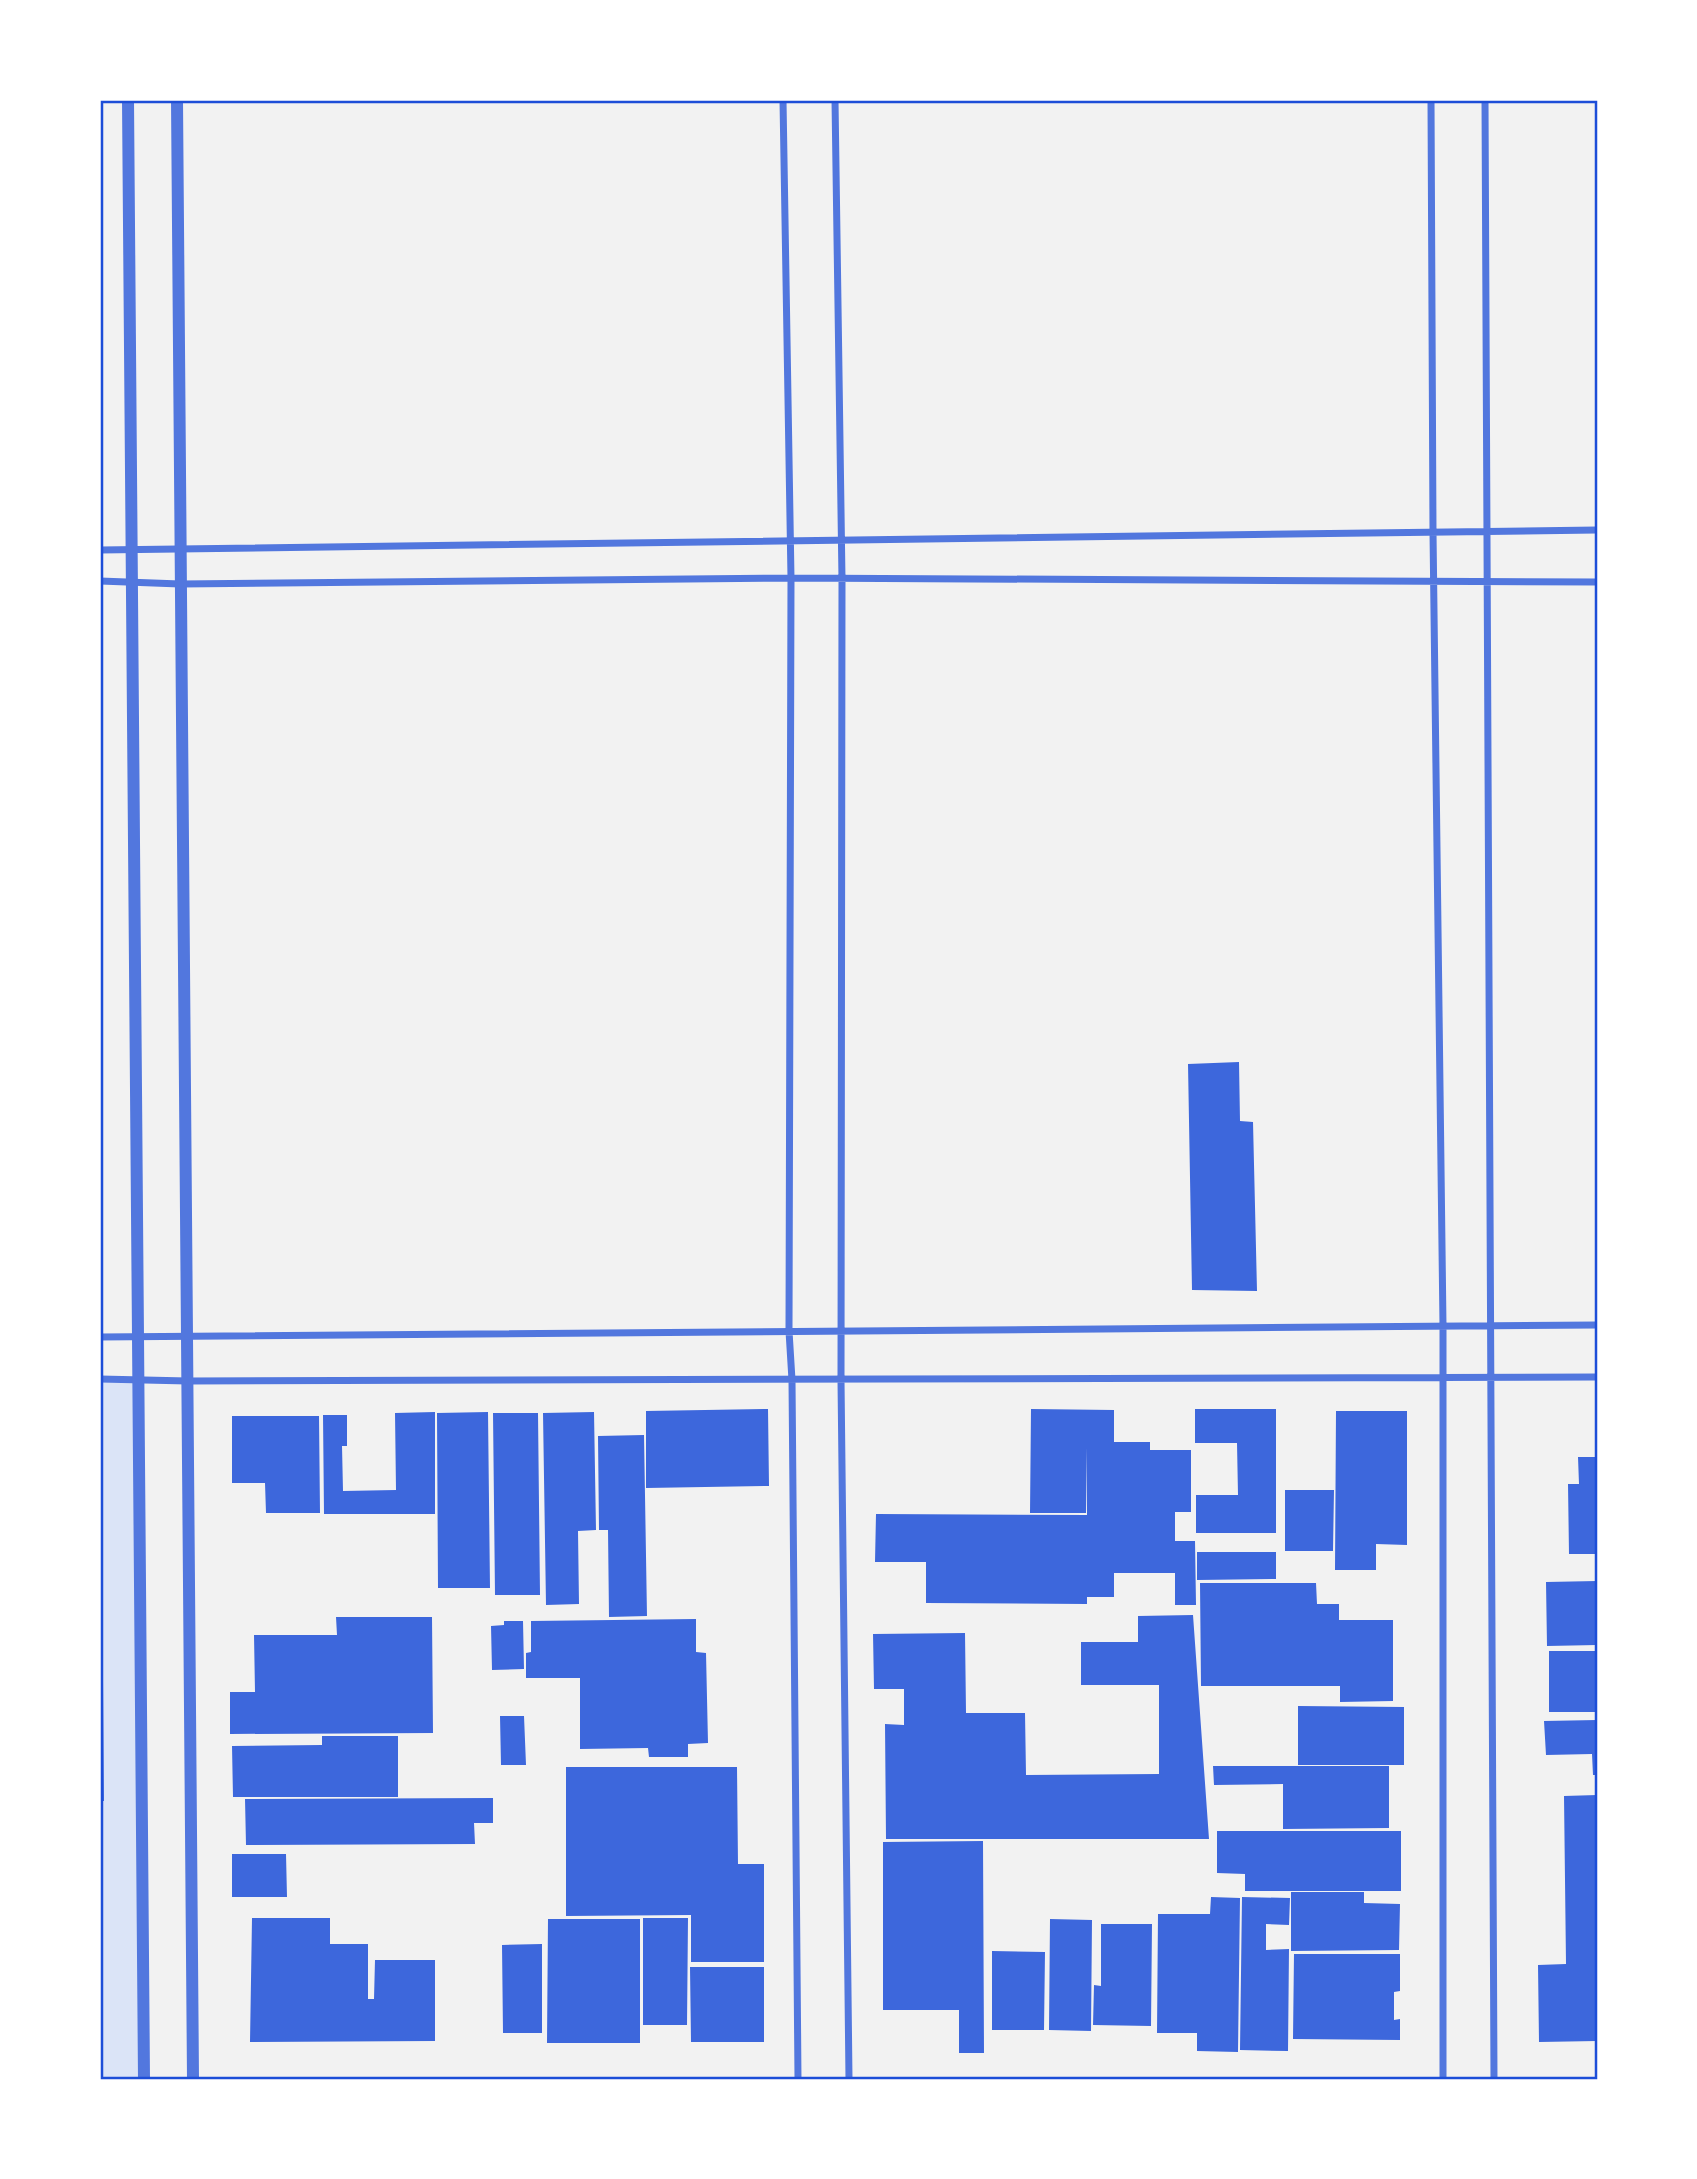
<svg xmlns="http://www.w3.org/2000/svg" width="1697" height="2179" viewBox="0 0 1697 2179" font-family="'Work Sans',sans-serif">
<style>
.green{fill:#dbe4f7}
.building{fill:#3d67dc}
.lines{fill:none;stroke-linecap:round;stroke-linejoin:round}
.minor{stroke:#5277de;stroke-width:7}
.tertiary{stroke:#5277de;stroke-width:12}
.neatline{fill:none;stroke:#1d4ed8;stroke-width:2.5}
</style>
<rect width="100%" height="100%" fill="#f2f2f2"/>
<path class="green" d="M100,1379H139L144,2079H100Z"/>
<path class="building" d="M1239,1062L1240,1121L1253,1122L1257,1291L1192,1290L1188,1064Z
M768,1409L769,1486L646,1488V1411Z
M1031,1409L1114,1410V1442H1150V1450H1191V1512H1175V1541H1195L1196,1605H1175V1573H1114V1597H1087V1604L926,1603V1562H875L876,1514L1087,1515V1447L1086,1513H1030Z
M1195,1409H1276V1533H1196V1495H1238L1237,1443H1195Z
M1336,1411H1407V1545L1376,1544V1570H1335Z
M435,1412V1514H324L323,1415H347V1446H342L343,1491L396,1490L395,1413Z
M488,1412L490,1588H438L437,1413Z
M594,1412L596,1530L578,1531L579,1604L546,1605L543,1413Z
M493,1413H538L540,1595H495Z
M232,1416H319L320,1513H266L265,1483H232Z
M644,1435L647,1616L609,1617L608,1530H599L598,1436Z
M1578,1457H1597V1554H1569L1568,1484H1579Z
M1285,1490H1334L1333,1551H1285Z
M1197,1552H1276V1579L1197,1580Z
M1597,1581V1645L1547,1646L1546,1582Z
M1200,1583H1316L1317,1604H1339V1620H1393V1701L1340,1702V1686H1201Z
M1193,1615L1209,1839H886L885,1724L904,1725V1689H874L873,1634L965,1633L966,1713H1025L1026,1775L1159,1774V1685H1081V1642H1138V1616Z
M336,1617H432L433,1733L230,1734V1692H255L254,1635H337Z
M696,1619V1652L706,1653L708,1743L688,1744V1757H649L648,1748L580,1749V1678H526V1653L531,1652V1621Z
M504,1621H523L524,1669L492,1670L491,1626L504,1625Z
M1549,1651H1597V1712H1549Z
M100,1682H103L104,1801H100Z
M1298,1706L1404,1707V1765H1298Z
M500,1716H524L526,1765H501Z
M1597,1720V1775H1593L1592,1754L1546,1755L1544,1721Z
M322,1736H398V1797H233L232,1746L322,1745Z
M1213,1766H1389V1828L1283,1829V1784L1214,1785Z
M566,1767H737L738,1864H764V1962H691V1915L566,1916Z
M1597,1795V2041L1539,2042L1538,1965L1566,1964L1564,1796Z
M493,1798V1823H474L475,1844L246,1845L245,1799Z
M1217,1831H1401V1891H1245V1874L1217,1873Z
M983,1841L984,2053H959V2010H883V1842Z
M232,1854H286L287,1897H232Z
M1291,1892H1364V1903L1400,1904L1399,1950L1291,1951Z
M1211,1897L1240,1898L1238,2052L1197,2051V2033H1157L1158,1914H1210Z
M1242,1897L1290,1898L1289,1925L1266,1924V1950L1289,1949L1288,2051L1240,2050Z
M252,1918H330V1944H368V1999H374L375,1960H435V2041L250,2042Z
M643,1918H688L687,2025H643Z
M548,1919H640V2043H547Z
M1050,1919L1092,1920L1091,2031L1049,2030Z
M1101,1924H1152L1151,2026L1093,2025L1094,1985L1101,1986Z
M542,1944V2033H503L502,1945Z
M992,1951L1045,1952L1044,2030H992Z
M1294,1954H1400V1991L1394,1992V2020L1400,2019V2040L1293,2039Z
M690,1967H764V2042H691Z"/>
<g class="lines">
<path class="minor" d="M783,100L791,578L789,1331L792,1380L798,2079
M835,100L842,579L841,1380L849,2079
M1431,100L1433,532L1443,1326V2079
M1485,100L1494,2079
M100,550L1597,530
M100,581L180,584L791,578L1597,582
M100,1337L1597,1325
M100,1379L188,1381L1597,1377"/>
<path class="tertiary" d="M128,100L144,2079
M177,100L193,2079"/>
</g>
<rect width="1697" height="2179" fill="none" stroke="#ffffff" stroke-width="203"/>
<rect x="102" y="102" width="1494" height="1976" class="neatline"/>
</svg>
